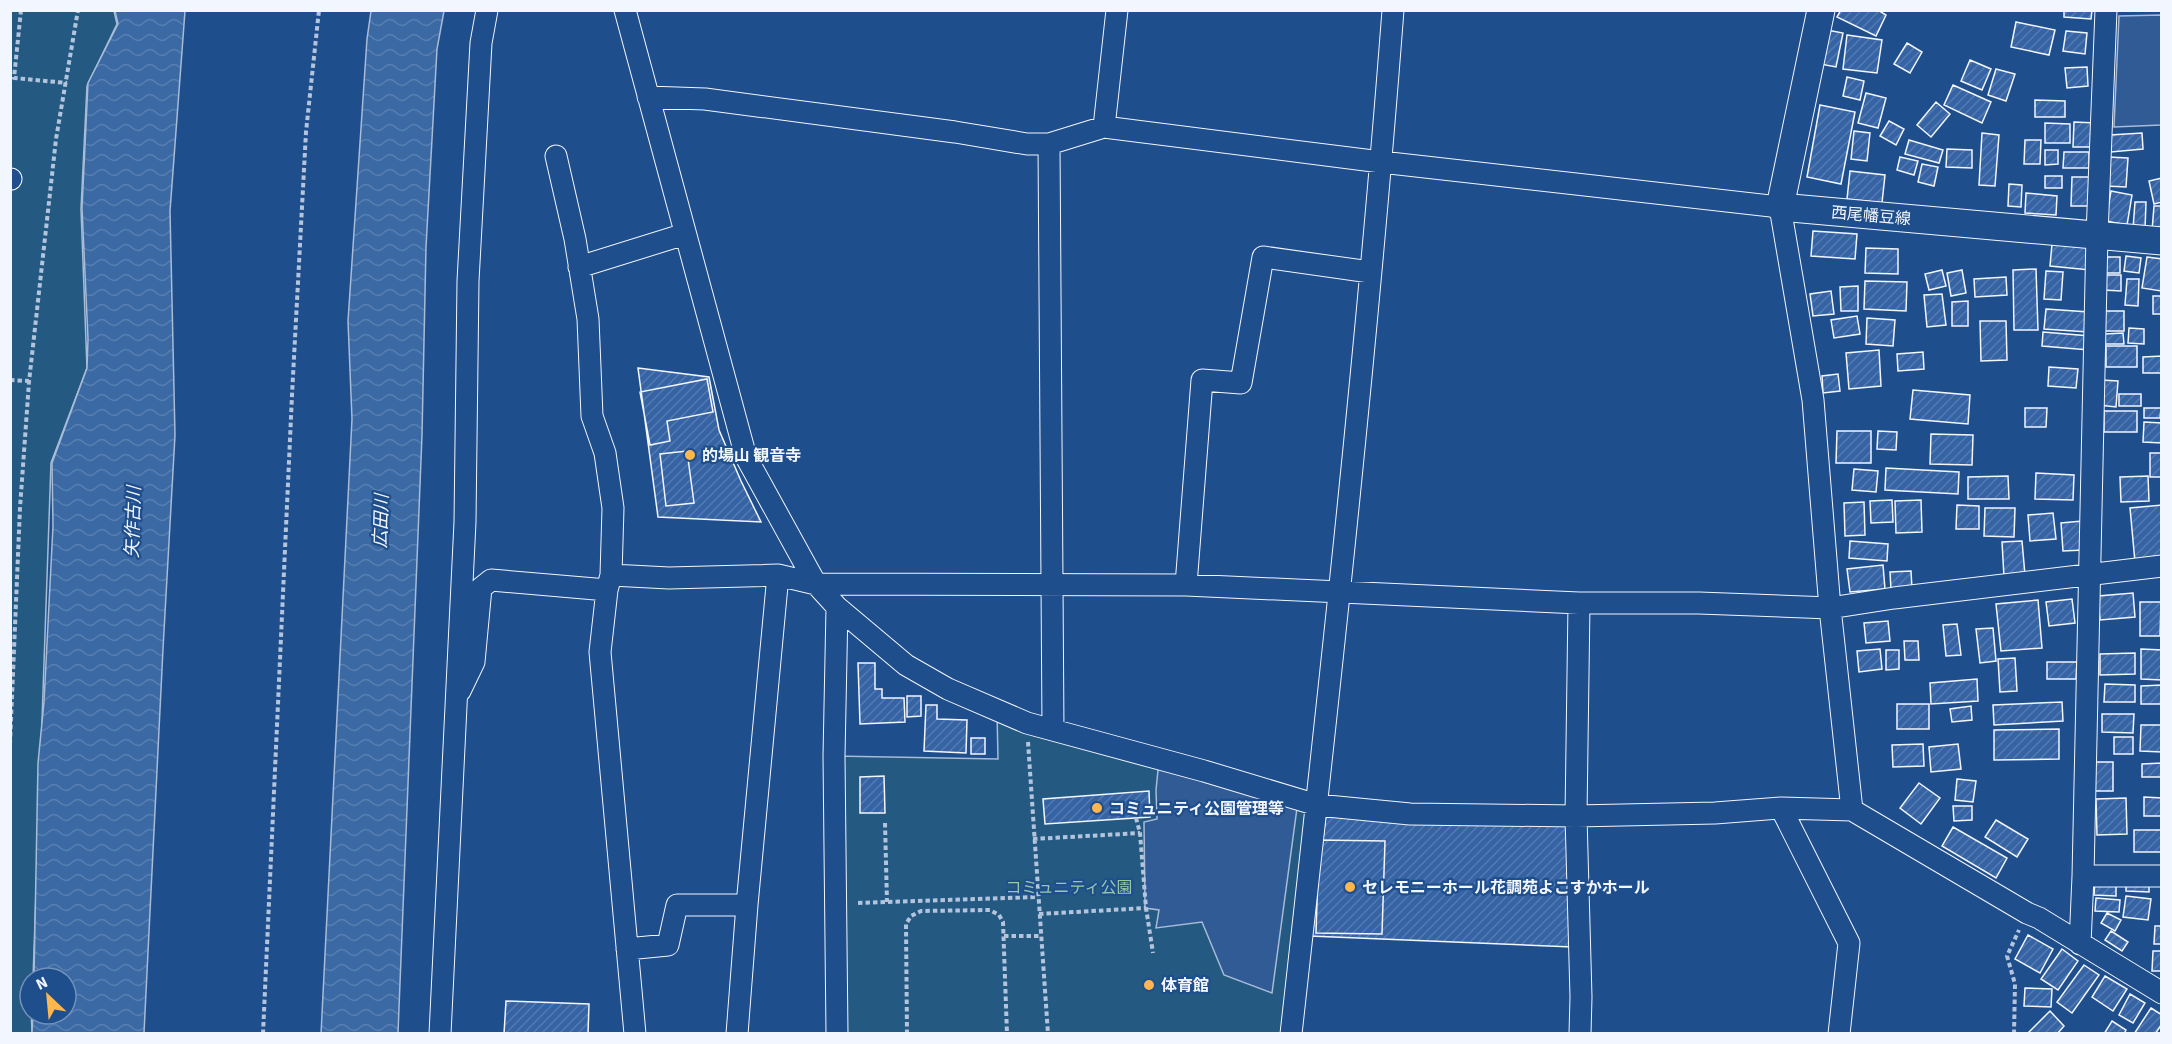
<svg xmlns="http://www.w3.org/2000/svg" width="2172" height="1044" viewBox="0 0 2172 1044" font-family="'Source Sans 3','Noto Sans JP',sans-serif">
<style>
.park{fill:#245a82;stroke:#a8bbd7;stroke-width:1.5}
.parking{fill:#305b95;stroke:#a8bbd7;stroke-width:1.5}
.water{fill:url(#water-waves);stroke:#a8bbd7;stroke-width:1.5}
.building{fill:url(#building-hatch);stroke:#f2f6ff;stroke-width:1.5}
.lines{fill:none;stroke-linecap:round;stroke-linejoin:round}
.minor-casing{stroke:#f2f6ff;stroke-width:23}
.major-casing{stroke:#f2f6ff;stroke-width:29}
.path{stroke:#b3c4dc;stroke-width:4;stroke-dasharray:4.5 3;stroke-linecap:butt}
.minor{stroke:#1f4e8c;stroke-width:21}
.major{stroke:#1f4e8c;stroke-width:27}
.poi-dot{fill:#ffb74d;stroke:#1f4e8c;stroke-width:2}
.labels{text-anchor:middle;stroke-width:4.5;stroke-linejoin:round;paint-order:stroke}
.street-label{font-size:16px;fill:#f2f6ff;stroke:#1f4e8c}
.poi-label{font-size:16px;font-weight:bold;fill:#f2f6ff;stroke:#1f4e8c;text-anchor:start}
.park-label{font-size:16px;fill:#97c8a6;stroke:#1f4e8c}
.water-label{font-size:18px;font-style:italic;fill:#f2f6ff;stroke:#1f4e8c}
</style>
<defs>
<pattern id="water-waves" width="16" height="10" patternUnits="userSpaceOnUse" patternTransform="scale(1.5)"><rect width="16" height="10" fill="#3b69a3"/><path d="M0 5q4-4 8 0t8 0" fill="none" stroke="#587fb1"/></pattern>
<pattern id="building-hatch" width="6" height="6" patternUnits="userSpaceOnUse" patternTransform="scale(1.5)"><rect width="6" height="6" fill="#3563a3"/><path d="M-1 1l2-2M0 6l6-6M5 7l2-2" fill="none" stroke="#537ab1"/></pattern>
</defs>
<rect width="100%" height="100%" fill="#1f4e8c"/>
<path class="park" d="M10,11H114L117,24L87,86L81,209L87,368L51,463L33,978H30L32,1034L10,1033Z
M997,712L1317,805L1291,1033H838L834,756L998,759Z"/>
<path class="parking" d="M2161,15V125L2114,127L2119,16Z
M1159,760L1297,808L1272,993L1224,975L1202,922L1156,928L1159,910L1145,908L1144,822L1157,819L1156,790Z"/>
<path class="water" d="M115,11H185L170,211L175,435L163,649L144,1033H32L33,1014H66V978H34L38,763L44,702L53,526L52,463L87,368L88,339L82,208L88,83L118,24Z
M371,11H444L437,49L426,247L422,435L398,1033L321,1034L352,419L348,321L367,39Z"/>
<path class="building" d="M1841,10H1878L1886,15L1876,36L1837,17Z
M2064,10H2092L2091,19L2064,17Z
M2016,22L2055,30L2049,55L2011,47Z
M1827,30L1843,33L1836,67L1820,64Z
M2066,31L2087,33L2085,54L2063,51Z
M1847,35L1882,40L1877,73L1843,69Z
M1907,43L1922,52L1910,73L1894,64Z
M1970,60L1991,69L1982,90L1961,81Z
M2087,67L2088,86L2067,88L2065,68Z
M1996,69L2015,74L2006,101L1988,95Z
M1847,77L1864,81L1860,100L1843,96Z
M1953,85L1991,102L1982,123L1944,105Z
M1866,93L1886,98L1878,128L1858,123Z
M2035,100L2065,101V117H2035Z
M1936,102L1950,114L1931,137L1917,125Z
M1820,105L1855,112L1841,184L1807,177Z
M1889,121L1904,129L1896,145L1880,136Z
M2074,122L2096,123L2095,147H2073Z
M2045,123L2070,124V143H2045Z
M1854,131L1870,133L1867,161L1851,159Z
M1982,133L1999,135L1995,186L1979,185Z
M2142,133L2143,149L2111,152L2110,135Z
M1909,140L1943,150L1939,163L1905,154Z
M2025,140H2041L2040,164H2024Z
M1947,149L1972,150V168L1946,167Z
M2045,150H2058V164L2045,165Z
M2064,152H2089V168H2063Z
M1900,157L1918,161L1914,175L1897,170Z
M2108,157L2128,158L2126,187L2106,186Z
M1922,164L1938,167L1934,186L1918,182Z
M1850,171L1885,175L1882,203L1847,199Z
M2045,176H2062V188H2045Z
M2072,177H2094L2092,206H2071Z
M2162,178V202L2154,204L2149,181Z
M2009,184L2022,185L2021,207L2008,206Z
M2111,191L2132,195L2127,225L2106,221Z
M2026,193L2057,196L2056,215L2025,213Z
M2135,202H2146L2145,230L2133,229Z
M2154,206H2162V232L2152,231Z
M1813,231L1857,234L1855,259L1811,256Z
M2052,244L2092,248L2090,270L2050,266Z
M1866,248L1898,249V274L1865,273Z
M2126,256L2141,258L2139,273L2124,271Z
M2102,257H2120V273H2102Z
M2147,257L2162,259L2161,291L2142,288Z
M2036,269L2038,330H2014L2013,270Z
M1942,270L1946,286L1929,290L1925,274Z
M1962,270L1966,293L1951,296L1947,273Z
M2046,271L2063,272L2061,300L2044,299Z
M2103,275H2121V291L2103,290Z
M2006,277L2007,295L1975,297L1974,279Z
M2127,279H2139L2138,306L2125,305Z
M1865,281L1907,282L1906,311L1864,309Z
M1858,286V311H1841L1840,287Z
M1831,291L1834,314L1813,316L1810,294Z
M1942,294L1946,325L1927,327L1924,295Z
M2153,296H2162V314H2153Z
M1968,301V326H1952V302Z
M2046,309L2089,312L2088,332L2044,329Z
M2104,311H2124V331H2104Z
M1857,316L1860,334L1834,338L1831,320Z
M1867,318L1895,320L1893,346L1866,344Z
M1980,321H2006L2007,360L1981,361Z
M2129,328L2144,329V344L2128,343Z
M2043,332L2090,336L2089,350L2042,346Z
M2123,333L2124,344H2105V334Z
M2106,346H2137V367H2106Z
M1879,350L1881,386L1849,389L1846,353Z
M1923,352L1924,369L1898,371L1897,354Z
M2162,356V373H2143V357Z
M2049,367L2078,369L2076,388L2048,386Z
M638,368L709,377L719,430L741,481L761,522L658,517Z
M1838,374L1840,391L1823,393L1822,376Z
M707,379L713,412L667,421L670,441L650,445L640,392Z
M2101,380L2118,381L2116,407L2099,405Z
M1913,390L1970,395L1968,424L1910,419Z
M2119,394H2141V406H2119Z
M2025,408H2047L2046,427H2025Z
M2144,408H2161L2160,418H2144Z
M2104,411H2137V432H2104Z
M2144,422L2162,423V443L2143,442Z
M1837,431H1871V463H1836Z
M1878,431L1897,432L1896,450L1877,449Z
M1931,434L1973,435L1972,465L1930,464Z
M687,451L694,503L666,506L660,454Z
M2150,453H2162V477H2150Z
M1886,468L1959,472L1958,494L1885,490Z
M1854,469L1878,471L1876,492L1852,490Z
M2036,473L2074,475L2073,500L2035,499Z
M2008,476L2009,499H1968V477Z
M2148,476L2149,501L2121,502L2120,477Z
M1892,500L1893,522L1871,523L1870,501Z
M1921,500L1922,532L1896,533L1895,501Z
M1864,502L1865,535L1845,536L1844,503Z
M1957,505L1979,506V529H1956Z
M2162,505V560L2135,562L2130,508Z
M1985,508H2015L2014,537L1984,536Z
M2053,513L2056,539L2030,541L2028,515Z
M2082,521L2084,550L2063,551L2061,523Z
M1850,541L1888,544L1887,561L1849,558Z
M2022,541L2025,575L2004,577L2002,542Z
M1883,565L1885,589L1850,592L1847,569Z
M1911,571L1912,589L1891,590L1890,572Z
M2133,593L2135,617L2100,620L2098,596Z
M2072,599L2075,623L2049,626L2046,602Z
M2038,600L2042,648L2001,651L1996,604Z
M2140,602H2161L2160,636H2140Z
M1888,621L1890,641L1866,643L1864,623Z
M1957,624L1961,655L1946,656L1943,625Z
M1993,628L1996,661L1980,663L1976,629Z
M1904,641H1918L1919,660H1905Z
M1880,649L1882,669L1859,672L1857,651Z
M2141,649L2162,650V680L2141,679Z
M1886,650H1899V669L1886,670Z
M2135,653V674L2100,675V654Z
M2015,658L2017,691L2000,692L1998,659Z
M2047,662H2077L2076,679H2047Z
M858,663H875V689H882V698H904L905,722L860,724Z
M1977,679L1978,701L1931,704L1930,683Z
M2105,684L2135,685V702H2104Z
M2162,685V704H2141V686Z
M907,696H921V716L907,717Z
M2062,702L2063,721L1994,725L1993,705Z
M1897,704H1929V729H1897Z
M926,705H937V719L967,720L966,753L924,751Z
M1971,706L1972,720L1952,722L1950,709Z
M2102,714H2134L2133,733L2102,732Z
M2141,725H2162V752L2140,751Z
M2059,729V759L1994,760V730Z
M2114,737H2133V754H2114Z
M971,738H985V754H971Z
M1923,744L1924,766L1893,767L1892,745Z
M1958,744L1961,769L1931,772L1929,747Z
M2093,762H2113V791H2094Z
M2162,763V777H2142V764Z
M884,776L885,813H860V777Z
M1957,779L1976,781L1973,802L1955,800Z
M1919,783L1940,798L1921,824L1900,808Z
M1149,791L1150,817L1045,824L1043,799Z
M2144,797L2162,798V816H2144Z
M2126,798L2127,834L2097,835L2096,799Z
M1953,806H1972V820L1954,821Z
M1326,815L1568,821L1572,947L1310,936Z
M1996,820L2028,839L2017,857L1985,837Z
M1953,827L2007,858L1996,878L1942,846Z
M2134,830H2162V852H2134Z
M1319,840L1385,841L1382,934L1316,933Z
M2095,880L2116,881V896L2094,895Z
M2126,882L2149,883V892L2126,891Z
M2126,896L2151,899L2148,920L2123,917Z
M2096,898L2120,900L2119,912L2095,911Z
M2107,913L2121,920L2115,931L2101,923Z
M2155,926H2162V944H2154Z
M2111,931L2128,942L2122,951L2105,940Z
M2028,935L2053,949L2040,973L2015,959Z
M2062,949L2078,961L2058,990L2041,979Z
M2153,951H2162V971H2152Z
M2084,965L2099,975L2072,1013L2057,1002Z
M2105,976L2127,989L2113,1011L2092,997Z
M2025,988L2052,989L2051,1007L2024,1006Z
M2130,994L2145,1003L2133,1023L2119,1015Z
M506,1001L589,1004L588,1034H504Z
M2151,1008L2162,1015V1024L2155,1034H2134Z
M2050,1011L2064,1026L2057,1034H2027Z
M2112,1021L2126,1030L2124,1034H2104Z"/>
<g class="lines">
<defs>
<path id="minor" d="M625,10L746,457L816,584L837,607L906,665L948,689L1027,723L1204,771L1317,805L1410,814L1576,816L1715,813L1781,808L1852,810L2027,913L2039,918L2162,993
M648,97L705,99L955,132L1027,144H1049L1104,127L1381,162L1780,207L1813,400L1830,608L1852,810
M1104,127L1117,10
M1049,144L1053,730
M556,156L575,239L588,319L592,416L605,453L613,508L611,575
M10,179H11
M579,267L685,234
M1186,585L1202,380L1241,383L1263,257L1370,272
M1579,603L1576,816L1581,997L1580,1034
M460,691L474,662L481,588L491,580L607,590
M1781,808L1849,943L1839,1034
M2083,876H2162
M2080,944L2083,876L2097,235L2106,10
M627,949L668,945L677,905H747
M440,1034L465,522L468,281L481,43L487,10
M635,1034L600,652L607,590L611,575L669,578L778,575L816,584L1186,585L1579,603H1699L1830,608L1894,598L2162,566
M737,1034L747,905L778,575
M837,1034L834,756L837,607
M1291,1034C1329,693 1367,352 1393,10"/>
<path id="major" d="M1821,10L1780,207L2162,241"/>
</defs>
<use href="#minor" class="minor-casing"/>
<use href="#major" class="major-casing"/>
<path class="path" d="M21,10L14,78L67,83
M10,380L29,381
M1028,742L1048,1034
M10,744L20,508L29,382L56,139L78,10
M1136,818L1140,833L1146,908L1153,953
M885,823L887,902
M1033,839L1140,833
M858,903L1038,897
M1039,914L1146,908
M1004,936H1041
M263,1034L292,395L306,132L319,10
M907,1034L906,924L911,916L921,911L990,910L999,915L1003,922L1007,1034
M2014,1034L2015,984L2007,956L2019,930"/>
<use href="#minor" class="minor"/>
<use href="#major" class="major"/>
</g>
<g class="poi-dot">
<circle cx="690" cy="455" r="6"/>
<circle cx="1097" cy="808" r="6"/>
<circle cx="1350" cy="887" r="6"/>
<circle cx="1149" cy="985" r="6"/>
</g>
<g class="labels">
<g class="street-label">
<text transform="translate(1871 215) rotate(5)" y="6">西尾幡豆線</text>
</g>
<g class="poi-label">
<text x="702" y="461">的場山 観音寺</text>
<text x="1109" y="814">コミュニティ公園管理等</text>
<text x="1362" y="893">セレモニーホール花調苑よこすかホール</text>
<text x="1161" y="991">体育館</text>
</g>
<g class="park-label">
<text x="1069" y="893">コミュニティ公園</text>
</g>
<g class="water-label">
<text transform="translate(381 521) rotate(-88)" y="6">広田川</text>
<text transform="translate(133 522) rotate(-88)" y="6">矢作古川</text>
</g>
</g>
<rect width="2172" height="1044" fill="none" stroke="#f2f6ff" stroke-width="24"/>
<g transform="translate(48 996) rotate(334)"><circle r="28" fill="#1f4e8c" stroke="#7391ba" stroke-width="1.5"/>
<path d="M0-4.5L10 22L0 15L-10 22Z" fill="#ffb74d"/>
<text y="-9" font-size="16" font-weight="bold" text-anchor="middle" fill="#f2f6ff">N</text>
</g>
</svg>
